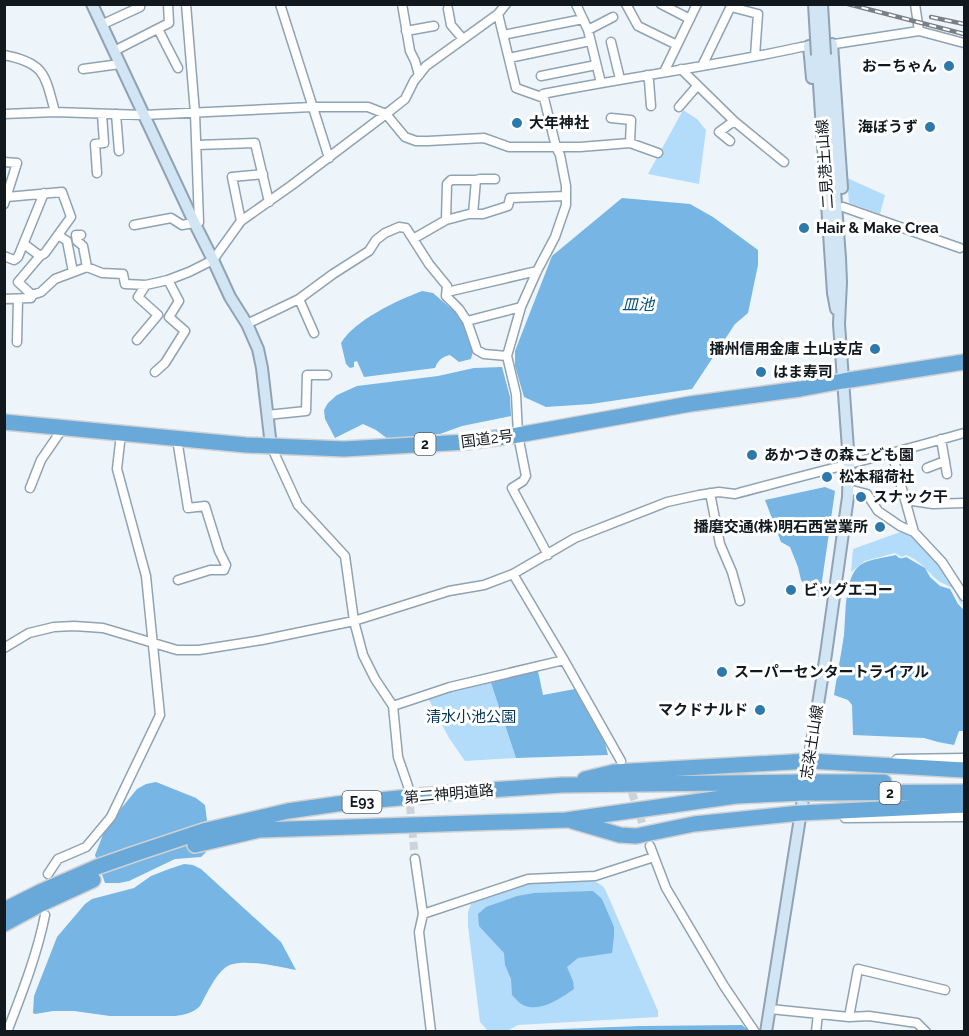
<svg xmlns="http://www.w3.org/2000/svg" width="969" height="1036" viewBox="0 0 969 1036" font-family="Raleway,'Noto Sans JP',sans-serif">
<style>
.green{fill:#b3dbfa}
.water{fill:#76b5e4}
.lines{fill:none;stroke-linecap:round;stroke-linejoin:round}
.street-tunnel{stroke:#ccd4da;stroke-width:8;stroke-dasharray:8 4;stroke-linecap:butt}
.street-casing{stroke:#90a3b2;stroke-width:11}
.secondary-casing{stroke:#90a3b2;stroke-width:14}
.highway-casing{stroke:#d0d1d2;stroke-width:18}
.street{stroke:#fff;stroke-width:8}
.secondary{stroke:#d2e5f4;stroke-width:10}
.highway{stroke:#68a9d9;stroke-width:15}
.rail-casing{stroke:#787f85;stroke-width:4.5}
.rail{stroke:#fff;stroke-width:2;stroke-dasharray:7;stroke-linecap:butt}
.secondary-bridge-casing{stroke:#90a3b2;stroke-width:14;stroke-linecap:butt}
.highway-bridge-casing{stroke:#d0d1d2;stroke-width:18;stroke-linecap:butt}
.secondary-bridge{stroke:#d2e5f4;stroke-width:10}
.highway-bridge{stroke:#68a9d9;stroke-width:15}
.poi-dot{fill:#2e79ac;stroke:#fff;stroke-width:2}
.labels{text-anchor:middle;stroke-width:6;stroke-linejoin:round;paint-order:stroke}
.shield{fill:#fff;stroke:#595e62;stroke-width:1.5}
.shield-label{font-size:14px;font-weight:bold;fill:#12191e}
.poi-label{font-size:15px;font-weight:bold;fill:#12191e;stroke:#fff;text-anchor:start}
.street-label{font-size:15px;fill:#12191e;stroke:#fff}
.park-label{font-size:15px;fill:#023655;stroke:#fff}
.water-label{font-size:16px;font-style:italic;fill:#04537f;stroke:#fff}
</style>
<rect width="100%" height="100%" fill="#edf5fb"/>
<path class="green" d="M683,110L697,119L706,130L699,184L648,174Z
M847,178L885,195L880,214L849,203Z
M903,531L913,534L952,579L963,605C957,600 958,595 953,589C950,586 944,584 940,582C927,572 923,562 906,555L902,557L895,553L865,561L851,572L853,549Z
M493,679L494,682L491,683L516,758L465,761L449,738L427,696Z
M582,879C591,881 599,881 605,889L658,1011V1017L518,1025L507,1031H488L480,1022L468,926V912L471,904L519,885L546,881Z"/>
<path class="water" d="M622,198L690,204L713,217L758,250V265L748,313L735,324L692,389L591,404L546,407L524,397L515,366V351L552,256Z
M422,291L433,293L462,318L473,351L471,359L459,362L450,355C442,357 438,360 435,368L364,377L357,361L354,362V367L350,368L346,364L341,343C355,320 396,301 422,291Z
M502,367L510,397L511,416L462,426L440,434L388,439L376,430L363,424L335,438L325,419L324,410L328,403L337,395L357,386L438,376L474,368Z
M825,487L835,491L820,595L819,597H814L801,580L798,567L790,547L781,542L765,500Z
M896,555C899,559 901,559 906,557L925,568L930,577L940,586L950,589L958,604L964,610V731H959L954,745L938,742L924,738L853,735L852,705L848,700L834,695C837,675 841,655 844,635C846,617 844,582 857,568C865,559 884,558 896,555Z
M538,671L543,695L575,689L605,743L608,755L516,758L491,683L494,682L493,679Z
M156,782L196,798L205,805L207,821L198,825L206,852L201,857L175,859L129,881L119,883H105L95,855L106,827L137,789L146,784Z
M184,864L193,865L201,869L281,942L296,970C279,967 240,957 226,967C214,976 207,994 200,1006C193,1013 184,1015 175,1016H110L74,1011H53L35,1014L33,1013L34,996L57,937L85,904L92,899L134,888L151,876L169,869Z
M593,891L602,899L614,927V936L612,953L578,958L567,967L573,981L574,989C561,998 540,1013 523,1005C519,1003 516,999 512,995L511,979L505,965L504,953L479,926L478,914L486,907L517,896L534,893Z
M742,1025L749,1031H525L534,1030L640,1026Z"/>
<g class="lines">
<path class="street-tunnel" d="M628,781L647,837
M409,794L415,859"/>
<defs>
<path id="street" d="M280,4L329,158
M402,4L410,51L415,61L419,75
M576,4L588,30L601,83
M626,4L638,26L677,45
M661,4L690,19
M915,4L919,31L964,43
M731,7L758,14L755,56
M448,9L451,25L463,39
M498,14L516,88L544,98
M101,25L140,7
M158,29L178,68
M588,30L613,17
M406,31L434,26
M503,35L583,19
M611,42L620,79
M828,45L919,31
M114,51L169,23L168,4
M4,55C46,63 45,76 55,112
M509,58L590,41
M702,66L732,4
M83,69L120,64
M681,69L734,121L719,132L730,141
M664,72L697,4
M647,75L649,81L651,106
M541,76L596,65
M679,107L697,86
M4,114L55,112L143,115L312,107H368L386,114L405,137L416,141H428L484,138L509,147H580L630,143L658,153
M116,114L119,151
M611,118L631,120L630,143
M734,121L784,162
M197,145L255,143L269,202
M4,162L17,163L4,204
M97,173L95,144L104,143L102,114
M476,180L480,179H495
M7,197L62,192L71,217L45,253L40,256L24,244
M843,207L960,248
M446,220L447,184L451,180H476L473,214
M241,221L232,177L263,174
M134,225L171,218L182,225L199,222L195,113L186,4
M58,235L67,241L73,272
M81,235H76L77,241L83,246L87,267
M413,239L446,220L469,214H483L508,206L510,198L566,196
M4,256L14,260L18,257L44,193
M447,292L537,271
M32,295L18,282L40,256
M4,299L31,298L32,295L41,292L55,279L87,267L102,273L123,274L125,284L146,285L168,280L189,272L213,260L241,221L292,185L386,114L405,99L414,81L426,66L498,14L506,4
M299,299L314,333
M467,321L521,307
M247,324L299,299L333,274L369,251L376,240L385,233L399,227L406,228L429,264L447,286L446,296L459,309L467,321L477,350L484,354L507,356
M137,340L158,315L138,297L146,285
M17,342L18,299
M155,372L165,363L185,331L169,317L179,301L168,280
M267,415L306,411L307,375H327
M177,439L188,508L205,506L219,551L226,565L224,570H210L178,580
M941,439L947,474
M271,446L298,505L345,556L354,621L363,655L375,679L393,706L398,757L408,786
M892,453L914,532
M927,468L945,461
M30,488L41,460L63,428
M848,489L867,494L878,511L900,526L914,532L942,562L964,596
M710,493L720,544L732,572L740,601
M906,500L933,504L964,503
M548,555L512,488L523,481L526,476L518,435L516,394L507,356L521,307L537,271L555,237L566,205V186L560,155L556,147L543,94C628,77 716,66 801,47L815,45
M513,574L564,660L621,761
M4,648L29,633L54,627L74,626L103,628L177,650H199L262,640L354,621L449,591L484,585L513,574L575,538L667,502L699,495L719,492L735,494C812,473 888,455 964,433
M393,706L450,687L564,660
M897,759L964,758
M845,818L964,817
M650,846L666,888L724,986L755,1032
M415,859L423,914L419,932L431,1032
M48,874L58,859L86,847L111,817L160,715L146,576L117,469L121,434
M423,914L528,879L595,876L654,857
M770,1009L849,1017L869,1016L917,1023L926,1032
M849,1017L858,969L945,990
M7,1032C22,993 37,955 45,915
M816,1032L818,1014"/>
<path id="secondary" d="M92,4L194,222L213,260L230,297L247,324L258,349L262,368L271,446
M832,44L842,188
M809,46L812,78
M817,55L833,293L836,309
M766,1032L826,654L848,497L849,463L839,324L841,282L840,258L825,55"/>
<path id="highway" d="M4,422L246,445L344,449L466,442L518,435L690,404L800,389L843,381L964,362
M585,779L614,772L809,761L964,770
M818,782H884
M815,793L964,792
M572,821L620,835L636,836L694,824L800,813L964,805
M195,845L259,830L566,820L736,796L803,793
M4,910L42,891L97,867L134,854L203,831L288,811L337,804L461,792L562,785L805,782
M4,924L41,904L93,880"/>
</defs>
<use href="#street" class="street-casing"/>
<use href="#secondary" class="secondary-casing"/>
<use href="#highway" class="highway-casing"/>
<use href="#street" class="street"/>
<use href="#secondary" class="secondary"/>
<use href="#highway" class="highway"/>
<defs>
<path id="rail" d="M848,4L964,34
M931,17L964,24"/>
</defs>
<use href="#rail" class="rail-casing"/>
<use href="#rail" class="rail"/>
<defs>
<path id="secondary-bridge" d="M814,4L817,55
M822,4L825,55"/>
<path id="highway-bridge" d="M805,782H818
M803,793H815"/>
</defs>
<use href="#secondary-bridge" class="secondary-bridge-casing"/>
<use href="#highway-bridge" class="highway-bridge-casing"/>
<use href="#secondary-bridge" class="secondary-bridge"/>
<use href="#highway-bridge" class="highway-bridge"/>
</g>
<g class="poi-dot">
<circle cx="949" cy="66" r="6"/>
<circle cx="517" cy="123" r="6"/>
<circle cx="930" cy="127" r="6"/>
<circle cx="804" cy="228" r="6"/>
<circle cx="875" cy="349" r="6"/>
<circle cx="761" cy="372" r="6"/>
<circle cx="752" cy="455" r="6"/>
<circle cx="827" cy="477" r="6"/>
<circle cx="861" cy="497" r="6"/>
<circle cx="880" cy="527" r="6"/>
<circle cx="791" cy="590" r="6"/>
<circle cx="722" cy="672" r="6"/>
<circle cx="760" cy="710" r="6"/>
</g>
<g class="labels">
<g class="shield">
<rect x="414.5" y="433" width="21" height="22" rx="4.5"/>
<rect x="879.5" y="782" width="21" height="22" rx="4.5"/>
<rect x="342.5" y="791" width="39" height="22" rx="4.5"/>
</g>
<g class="shield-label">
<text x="425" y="449">2</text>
<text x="890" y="798">2</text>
<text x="362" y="807">E93</text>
</g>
<g class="poi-label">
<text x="937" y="71" text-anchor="end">おーちゃん</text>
<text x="529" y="128">大年神社</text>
<text x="918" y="132" text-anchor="end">海ぼうず</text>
<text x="816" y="233">Hair &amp; Make Crea</text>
<text x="863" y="354" text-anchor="end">播州信用金庫 土山支店</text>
<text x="773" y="377">はま寿司</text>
<text x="764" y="460">あかつきの森こども園</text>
<text x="839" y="482">松本稲荷社</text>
<text x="873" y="502">スナック干</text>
<text x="868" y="532" text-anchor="end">播磨交通(株)明石西営業所</text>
<text x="803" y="595">ビッグエコー</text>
<text x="734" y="677">スーパーセンタートライアル</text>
<text x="748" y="715" text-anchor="end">マクドナルド</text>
</g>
<g class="street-label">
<text transform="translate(825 164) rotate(-94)" y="5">二見港土山線</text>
<text transform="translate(487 439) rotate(-7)" y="5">国道2号</text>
<text transform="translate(812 742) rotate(-81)" y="5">志染土山線</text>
<text transform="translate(449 794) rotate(-5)" y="5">第二神明道路</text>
</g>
<g class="park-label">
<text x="471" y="722">清水小池公園</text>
</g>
<g class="water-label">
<text x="638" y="310">皿池</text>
</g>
</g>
<rect width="969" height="1036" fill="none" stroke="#12191e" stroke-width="12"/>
</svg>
